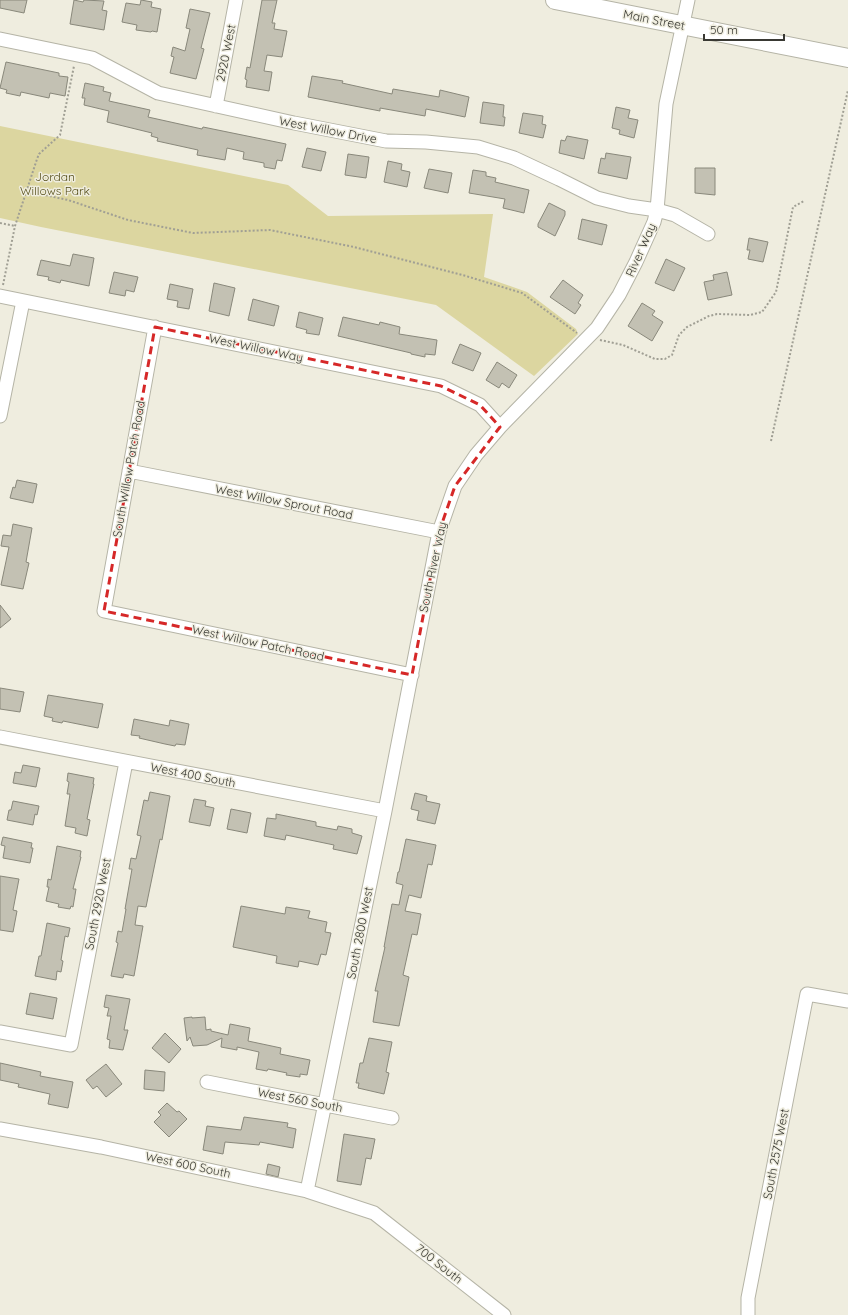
<svg xmlns="http://www.w3.org/2000/svg" width="848" height="1315" viewBox="0 0 848 1315" font-family="Quicksand,sans-serif">
<style>
.green{fill:#dcd6a0}
.building{fill:#c3c1b3;stroke:#89887b}
.lines{fill:none;stroke-linecap:round;stroke-linejoin:round}
.street-casing{stroke:#b5b4a6;stroke-width:15}
.secondary-casing{stroke:#b5b4a6;stroke-width:20}
.path{stroke:#a09f94;stroke-width:2;stroke-dasharray:2 2;stroke-linecap:butt}
.street{stroke:#fff;stroke-width:13}
.secondary{stroke:#fff;stroke-width:18}
.marked{fill:none;stroke:#d62828;stroke-width:3;stroke-dasharray:8 5;stroke-linejoin:round}
.labels{text-anchor:middle;stroke-width:3;stroke-linejoin:round;paint-order:stroke}
.street-label{font-size:12px;fill:#393933;stroke:#efeddf}
.park-label{font-size:12px;fill:#564f1a;stroke:#efeddf}
</style>
<rect width="100%" height="100%" fill="#efeddf"/>
<path class="green" d="M0,126L288,185L328,216L493,214L484,277L527,292L576,329L578,334L534,376L436,305L41,227L0,218Z"/>
<path class="building" d="M0,0H27L24,13L0,8Z
M74,0L83,2L84,0L104,1L102,10L107,11L104,30L70,24Z
M141,0L152,2L151,7L161,9L157,32L152,31L151,32L136,30L137,25L122,22L126,3L140,5Z
M262,0H277L272,23H275L274,29L287,31L282,57L267,55L264,71L272,72L269,91L246,87L247,80L245,79L247,67L250,68Z
M190,9L210,13L201,48L204,49L196,79L170,73L174,57L171,56L173,47L185,51L190,29L186,28Z
M6,62L59,73V76L68,77L65,96L50,93L49,98L21,92L20,96L6,93L7,90L0,88Z
M312,76L343,81L342,83L392,94L393,89L439,97L440,90L469,97L465,117L426,109L425,116L380,108V111L308,97Z
M85,83L104,87L103,91L111,93L109,101L150,110L148,117L202,129L203,127L286,144L282,161L277,160L275,169L264,167V163L243,159L244,152L227,148L225,160L197,155L198,150L157,141L158,138L151,136L152,133L107,122L109,111L84,105L85,98H82Z
M483,102L504,105L503,117H505L504,126L480,123Z
M616,107L630,110L628,118L638,120L634,138L619,134L620,130L612,128Z
M523,113L543,116L542,124L546,125L543,138L519,133Z
M567,136L588,140L584,159L559,153L561,140L565,141Z
M307,148L326,152L321,171L302,167Z
M606,153L631,157L627,179L598,173L601,158L605,159Z
M348,154L369,157L366,178L345,175Z
M388,161L402,164L401,170L410,172L407,187L384,182Z
M695,168H715V195L695,193Z
M429,169L452,173L448,193L424,188Z
M473,170L486,172V176L496,178L495,182L529,190L524,213L503,208L505,199L469,193Z
M549,203L565,211V215L555,236L538,227V224Z
M582,219L607,225L602,245L578,239Z
M749,238L768,242L763,262L748,259L750,250H747Z
M73,254L94,258L89,286L61,280L60,283L48,280L49,277L37,275L41,260L70,266Z
M666,259L685,268L674,291L655,283Z
M114,272L138,277L134,292L126,290L125,296L109,293Z
M727,272L732,295L708,300L704,282L714,280L713,275Z
M563,280L583,295L578,303L581,305L575,314L550,297Z
M214,283L235,288L229,316L209,311Z
M170,284L193,289L189,309L177,307L178,301L167,299Z
M253,299L279,306L274,326L248,320Z
M642,303L655,311L652,315L663,322L652,341L628,326Z
M299,312L323,318L319,335L306,333L307,330L296,327Z
M343,317L379,325L380,322L400,327L399,334L437,340L435,355L425,354V357L411,354V353L338,336Z
M460,344L481,353L473,371L452,363Z
M497,362L517,375L509,388L502,383L499,388L486,380Z
M17,480L37,484L33,503L10,498L13,487L15,488Z
M13,524L32,528L26,562L29,563L23,589L1,585L9,547L1,546L3,535L11,536Z
M0,605L11,619L0,628Z
M0,688L24,692L20,712L0,709Z
M48,695L103,704L98,728L63,721L62,723L52,721L53,718L44,716Z
M134,719L169,726L170,720L189,724L185,745L176,744L175,746L165,744L139,738L140,736L131,735Z
M23,765L40,768L36,787L13,783L15,772L21,773Z
M68,773L94,778L93,784H94L87,819L90,820L87,836L75,833L76,828L65,826L70,794H67L69,782L67,781Z
M150,792L170,796L162,840L160,839L146,907L138,906L135,925L143,926L134,976L124,974L123,978L111,976L118,943L116,942L118,931L122,932L126,909H125L132,869H129L131,858L136,859L141,836L137,835L144,800L148,801Z
M415,793L427,796L426,801L440,804L435,824L417,820L419,811L411,809Z
M194,799L206,801L205,806L214,808L210,826L189,822Z
M13,801L39,806L37,815L35,814L33,825L7,820L9,810H11Z
M231,809L251,813L247,833L227,829Z
M276,814L316,822V826L337,830L338,826L352,829V833L362,836L357,854L333,849L334,845L286,835L285,840L264,836L267,818L276,819Z
M3,837L32,843L31,848H33L30,863L3,858L5,846L1,845Z
M406,839L436,845L432,865L428,864L421,898L409,895L405,911L421,914L417,935L412,934L403,975L409,977L399,1026L373,1022L378,991H375L385,947H384L392,904L399,905L403,885L396,883L398,872H399Z
M57,846L81,851L80,857H81L73,889H76L73,907L71,906L70,909L58,907L59,904L46,901L49,887H47L48,879L51,880Z
M0,876L19,879L13,910L17,911L13,932L0,930Z
M241,906L285,914L286,907L310,911L308,918L327,922L325,932L331,933L326,955L321,954L318,965L299,961L298,967L276,963L277,956L233,947Z
M47,923L70,928L68,937L65,936L61,960L63,961L61,972L57,971L56,980L35,976L39,956H41Z
M30,993L57,998L53,1019L26,1014Z
M106,995L130,999L124,1030H128L123,1050L109,1048L110,1040L107,1039L111,1016H107L109,1008L104,1007Z
M192,1017V1018L205,1017L206,1030L211,1029V1031L228,1035L230,1024L250,1028L248,1041L281,1048L280,1054L310,1060L307,1075L300,1074V1077L286,1075L287,1073L268,1069L267,1071L256,1069L259,1052L237,1047V1050L221,1047L222,1038L207,1045L193,1046L190,1037L187,1041L184,1018Z
M165,1033L181,1049L169,1063L152,1048Z
M369,1038L392,1042L386,1072L389,1073L384,1094L358,1088L359,1083H356L360,1063H363Z
M0,1063L41,1072L40,1076L73,1082L68,1108L48,1104L50,1094L18,1087L19,1084L0,1080Z
M106,1064L122,1084L106,1097L97,1086L93,1089L86,1080Z
M145,1070L165,1072L164,1091L144,1089Z
M167,1103L177,1112L179,1111L187,1119L169,1137L154,1122L161,1115L158,1112Z
M244,1117L288,1123L287,1127L296,1129L293,1148L260,1142L259,1145L225,1142L223,1154L203,1150L207,1126L241,1130Z
M344,1134L375,1139L371,1159L366,1158L361,1185L337,1181Z
M268,1164L280,1167L278,1177L266,1174Z"/>
<g class="lines">
<defs>
<path id="street" d="M0,39L92,58L158,93L294,123L386,141L426,142L478,147L514,158L559,179L597,198L629,206L657,210L675,215L708,234
M216,106L236,0
M0,296L441,386L480,405L500,427
M155,327L104,611L412,675
M0,416L23,301
M129,471L439,532
M0,737L385,811
M0,1032L71,1045L126,762
M207,1082L392,1118
M0,1129L101,1147L307,1191L374,1213L504,1315
M307,1191L385,811L439,532L455,486L476,455L500,427L597,328L619,295L636,262L654,222L657,210L666,104L688,0
M748,1315V1298L807,994L848,1001"/>
<path id="secondary" d="M555,0L848,58"/>
</defs>
<use href="#street" class="street-casing"/>
<use href="#secondary" class="secondary-casing"/>
<path class="path" d="M26,192L40,194L68,200L128,220L193,233L270,230L354,247L466,276L522,293L577,333
M0,223L15,226
M3,285L15,226L37,159L39,154L60,135L74,66
M600,340L623,345L655,359H665L672,355L679,335L687,327L709,316L717,314L750,315L762,312L776,292L793,207L804,201
M771,441L848,90"/>
<use href="#street" class="street"/>
<use href="#secondary" class="secondary"/>
</g>
<path class="marked" d="M155,327L441,386L480,405L500,427L455,486L439,532L412,675L104,611Z"/>
<g class="labels">
<g class="street-label">
<text transform="translate(654 20) rotate(11)" y="4">Main Street</text>
<text transform="translate(226 53) rotate(-79)" y="4">2920 West</text>
<text transform="translate(328 130) rotate(11)" y="4">West Willow Drive</text>
<text transform="translate(641 250) rotate(-66)" y="4">River Way</text>
<text transform="translate(256 348) rotate(12)" y="4">West Willow Way</text>
<text transform="translate(129 469) rotate(-80)" y="4">South Willow Patch Road</text>
<text transform="translate(284 502) rotate(11)" y="4">West Willow Sprout Road</text>
<text transform="translate(433 567) rotate(-78)" y="4">South River Way</text>
<text transform="translate(258 643) rotate(12)" y="4">West Willow Patch Road</text>
<text transform="translate(193 775) rotate(11)" y="4">West 400 South</text>
<text transform="translate(98 904) rotate(-79)" y="4">South 2920 West</text>
<text transform="translate(360 933) rotate(-79)" y="4">South 2800 West</text>
<text transform="translate(300 1100) rotate(11)" y="4">West 560 South</text>
<text transform="translate(776 1154) rotate(-79)" y="4">South 2575 West</text>
<text transform="translate(188 1165) rotate(12)" y="4">West 600 South</text>
<text transform="translate(439 1264) rotate(38)" y="4">700 South</text>
</g>
<g class="park-label">
<text x="55" y="181">Jordan<tspan x="55" dy="14">Willows Park</tspan></text>
</g>
</g>
<path d="M704 34v6h80v-6" fill="none" stroke="#393933" stroke-width="2"/>
<text x="710" y="34" font-size="12" fill="#393933" stroke="#efeddf" stroke-width="3" paint-order="stroke">50 m</text>
</svg>
